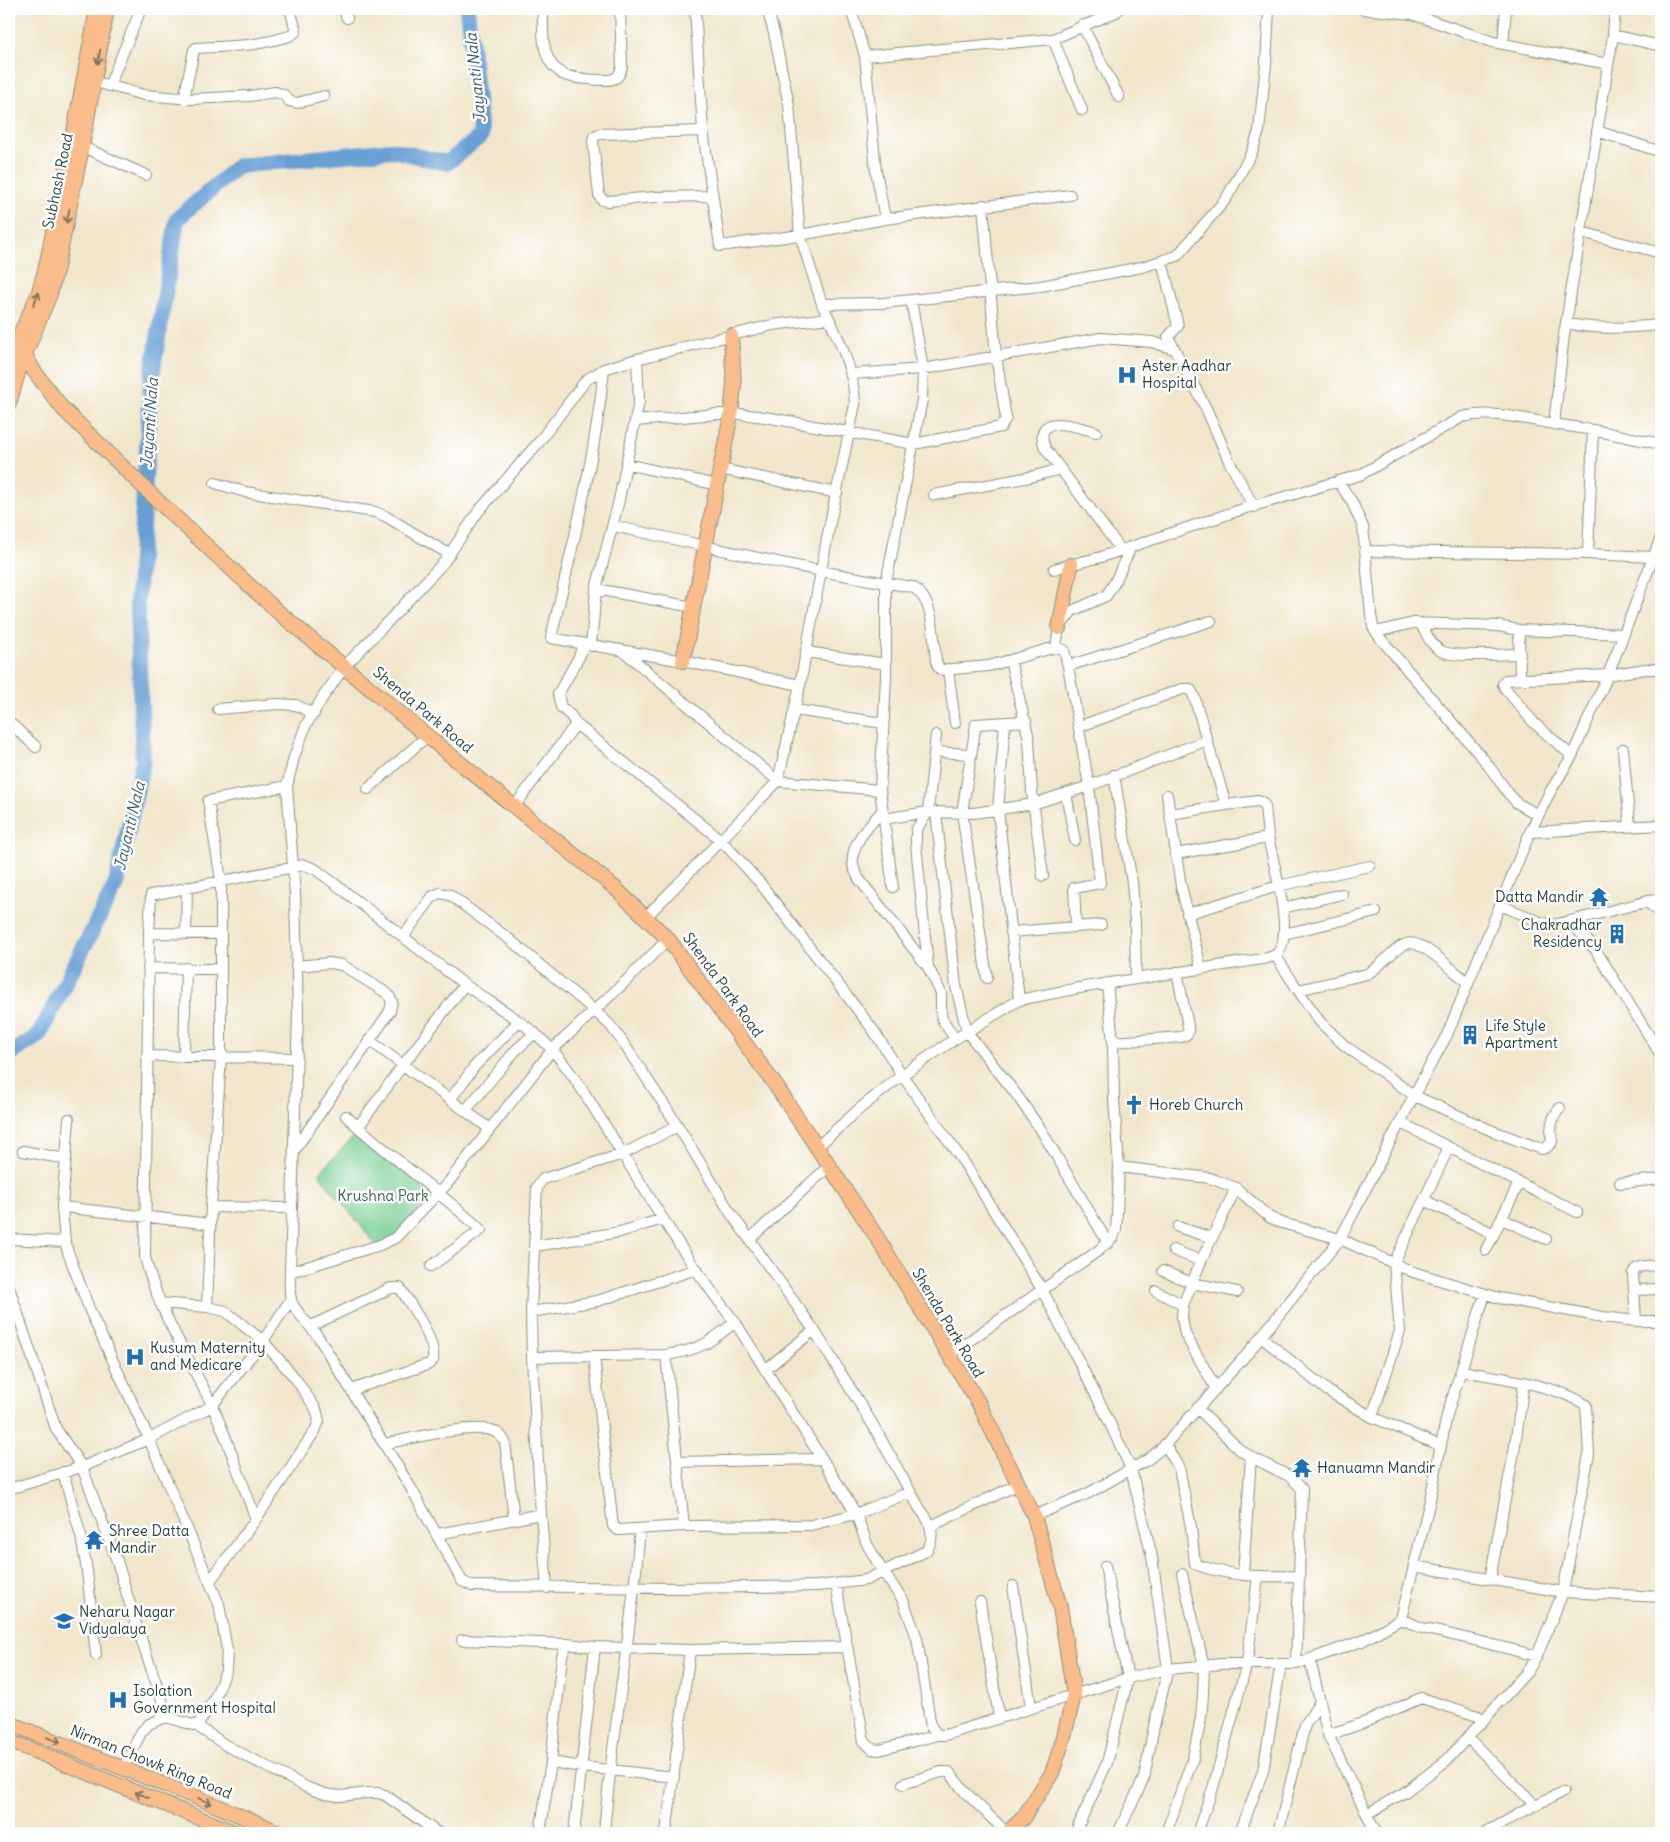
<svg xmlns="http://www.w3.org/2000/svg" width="1670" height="1842" viewBox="0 0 1670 1842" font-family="Delius,sans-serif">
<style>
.green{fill:#77ce92;stroke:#4b8663}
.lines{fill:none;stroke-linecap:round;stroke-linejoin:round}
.river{stroke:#679fd5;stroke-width:16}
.minor-casing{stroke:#889280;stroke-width:12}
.major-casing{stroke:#889280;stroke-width:16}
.minor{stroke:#fff;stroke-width:10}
.major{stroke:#fabc8b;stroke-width:14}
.oneway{stroke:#82765b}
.labels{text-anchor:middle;stroke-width:5;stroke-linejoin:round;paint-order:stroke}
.street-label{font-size:15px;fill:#1f3d34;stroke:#fff}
.poi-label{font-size:15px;fill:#1f3d34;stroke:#fff;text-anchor:start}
.park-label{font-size:15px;fill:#35614c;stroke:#fff}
.water-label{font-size:16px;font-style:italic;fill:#385f6c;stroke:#fff}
</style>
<rect width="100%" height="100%" fill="#fff"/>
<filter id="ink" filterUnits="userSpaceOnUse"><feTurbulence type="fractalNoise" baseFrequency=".02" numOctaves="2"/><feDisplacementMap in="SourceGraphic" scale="10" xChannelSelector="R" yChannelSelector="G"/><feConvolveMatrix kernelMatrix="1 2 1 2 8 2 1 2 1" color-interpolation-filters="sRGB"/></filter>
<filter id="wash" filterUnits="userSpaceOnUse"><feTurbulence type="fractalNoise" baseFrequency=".0096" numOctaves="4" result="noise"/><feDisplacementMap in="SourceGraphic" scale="20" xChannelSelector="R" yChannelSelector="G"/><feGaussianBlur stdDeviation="1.12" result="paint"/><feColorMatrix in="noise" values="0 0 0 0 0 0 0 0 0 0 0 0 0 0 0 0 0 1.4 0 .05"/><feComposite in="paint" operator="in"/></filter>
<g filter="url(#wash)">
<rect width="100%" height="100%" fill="#f1e6cb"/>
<path class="green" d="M357,1133L435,1190L395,1238L377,1246L321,1177L320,1172Z"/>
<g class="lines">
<path class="river" d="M9,1055L39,1035L116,884L143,761L137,605L151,382L177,219L238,166L392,150L447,163L481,136L467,9"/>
</g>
</g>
<g filter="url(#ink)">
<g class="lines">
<defs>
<path id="minor" d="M344,9L347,18
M543,9C543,27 541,52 553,66C555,68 560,72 562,74C569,78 606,82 613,79C619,77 620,73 622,67L620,9
M695,9L703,131L720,246L800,235L885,219L876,171L865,56L851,9
M767,9L774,33L789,105L800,235L822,304
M1362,9L1412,14V9
M1615,9L1613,35L1564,335L1554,424L1593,430L1661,444
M1412,14L1493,42L1608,64
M1082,25L1119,97
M1613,35L1661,46
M1053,39L1082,110
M1503,44L1506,9
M865,56L1053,39L1116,12L1119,9
M88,80L144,95L192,99L250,96L275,92L284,95L289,101L297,103L324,96
M109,86L141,9
M184,99L194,50L196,48C224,46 251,47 278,39C285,37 292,37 296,31L290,9
M703,131L600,134L594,136L593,141L599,195L602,200L608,201L655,197L713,196
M1597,131L1661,152
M76,144L146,175
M885,219L1070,195
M1581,232L1661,253
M1162,261L1178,326L1168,337L1206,408L1229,461L1254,507
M1567,323C1597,331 1630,327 1661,325
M9,338L11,337
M604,369C595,460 572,548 551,638L683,661L800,685
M851,374L923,369L1101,338L1152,342L1174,349
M635,421L717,414H740L765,417L914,444L1001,427L1006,418L996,356L983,205
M1096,432C1079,427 1031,410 1045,448L1121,550
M627,464L717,485
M720,469L837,493
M1338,481L1352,502L1363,527L1371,615L1373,627L1381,639L1485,761L1509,794L1517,803L1538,815
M215,483L245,492L375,512L385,516L449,554
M934,495L1030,477L1061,469
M613,526C713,547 812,572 913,587C935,601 933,637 936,661L938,667L941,670L989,666L1056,647L1064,650L1068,666L1211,621
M1366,551L1588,554L1653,557
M1588,554L1593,430
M1054,569L1101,557L1243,509L1360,475L1462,417C1492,410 1524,419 1554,424
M596,589L693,607
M1420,623C1426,633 1431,646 1441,651C1454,658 1503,654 1520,654
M1376,632L1413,623L1498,626L1519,630
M583,644L579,657L558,694L561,707L571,716L576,724L721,840L760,883L874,1031L902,1075L965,1164L1043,1291L1105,1413L1131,1469L1152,1557L1168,1669L1154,1726L1144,1778L1118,1833
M591,646L596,589L619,500L639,401L637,359
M1056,647L1059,628L1072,611L1106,596L1115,582L1131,547
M622,650L778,781L880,790
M807,652L886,664
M1010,660L1029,739L1032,792L1043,876
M1068,666L1089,786L1100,883L1074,888L1076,926
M948,669L955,723
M1520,679L1519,630L1624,634
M218,709L277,704L296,705L314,714
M795,710L883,723
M9,722L36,747
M1005,723L998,810L1019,1000
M936,735L928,812L916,830V844L928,967L941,993V1012L942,1019L955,1039
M1623,749L1630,827
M935,752L971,754
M1572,756L1534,723L1505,688L1503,684L1506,680L1608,675L1645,669H1661
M1114,775L1132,882L1135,922L1136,979
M368,789L427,736
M1066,794L1075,840
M1167,795L1181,886L1201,968
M514,807L576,724
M882,811C870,825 850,843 853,864C853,869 857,874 859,879L927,966
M936,813L956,986L967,1032L1016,1094L1041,1130L1108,1243
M1170,814L1226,805
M883,819L928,812L974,813L1033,804L1089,786L1207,740
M1530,832L1661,825
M1175,854L1268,838
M893,887L880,790L886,678V583L922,400L923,369L911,300
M1645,901L1661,913
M1500,905L1543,923L1554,925L1570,921L1595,949L1661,1055
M1283,908L1342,894
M1187,914L1278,886L1370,866
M646,917L778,781L800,685L829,528L855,404C854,368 837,335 822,304L883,303L1041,286L1142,267L1177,256L1226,199L1252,152L1259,131L1266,64L1269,9
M1570,921L1661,898
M1011,932L1101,925
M149,933L221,934
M186,934L187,887
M1284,934L1376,912
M403,937L433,896L440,893L450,895L509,939L595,1011L610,1025L622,1041L678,1126L730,1212L814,1330L873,1425L920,1509C930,1520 937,1537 926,1551L866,1580L818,1586L678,1588L472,1586L462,1581L411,1488L319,1338C312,1327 294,1311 291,1300C289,1291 290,1281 290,1272L298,1015L295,894L287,786L294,757L306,725L323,697L345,666L400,609L444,562L478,512L539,442L586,380L604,369L637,359L772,325L829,318
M1275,955L1298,990L1367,974C1380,967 1388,955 1400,947C1405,944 1410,942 1415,944C1429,947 1456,973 1468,983
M148,968L221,969
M987,978L962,813L976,724L1026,721
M1298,990L1320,1022L1344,1045L1415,1096L1490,1130L1542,1149L1546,1148L1552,1142C1550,1128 1551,1118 1560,1108
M369,1040L490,1129
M1113,1042L1181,1037C1188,1035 1189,1033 1188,1026L1177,972
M147,1056L295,1058
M184,1057L186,968
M450,1100L474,1067L519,1021
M466,1110L516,1050L535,1033
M346,1116C389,1156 438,1190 481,1230L431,1266
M69,1119L62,1207L65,1242L68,1252L90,1311L149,1439L219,1604L227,1650L226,1671L214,1700L197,1726
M1401,1123L1577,1212
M678,1126L623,1154L543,1179L537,1187L531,1312L532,1357L666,1355C700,1350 709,1343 735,1322
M358,1127L403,1065L465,984
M817,1147L858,1110L902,1075L955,1039L1019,1000L1079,988L1262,959C1268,958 1276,957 1279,951C1293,931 1274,866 1269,841C1267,830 1266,818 1265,806L1262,802L1258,801L1226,805L1194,696L1190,689H1182L1078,727
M23,1151L66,1159
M294,1151L390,1011L392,1001L388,994L342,965L329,963L296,966
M1119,1167L1210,1178L1236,1188L1269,1217L1282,1223L1340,1239L1413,1272L1499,1298L1603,1317L1636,1321H1661
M1620,1183L1661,1179
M1424,1200L1494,1234
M62,1207L210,1224
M211,1207L292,1208
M1502,1219L1546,1239
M1178,1227L1212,1238
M9,1239L65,1242
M750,1239L829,1166
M535,1246L620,1232L663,1219
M1173,1250L1201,1261
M1486,1250L1519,1183
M1163,1271L1192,1283L1237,1292
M290,1272L380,1245L395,1238L447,1184L552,1050L627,980L668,939
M9,1287L56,1429L82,1467L117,1561L135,1621L162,1700L166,1717
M1634,1290L1661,1289
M1156,1291L1183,1305
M160,1303L207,1307L225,1311L263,1341L295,1378L316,1409L319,1421L315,1431L256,1519L210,1581
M207,1307L211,1207L221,1057V880L208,801L287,786
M531,1312L597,1301L697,1269
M1636,1321L1633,1273C1638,1263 1651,1266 1661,1266
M311,1326L391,1288H400C411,1306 436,1339 433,1360L429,1364L351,1390
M1261,1337L1328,1391L1372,1417L1441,1446
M666,1355L684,1526L811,1525L856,1514L910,1492
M949,1355L1098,1251L1113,1237L1116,1230L1117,1214L1119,1167L1114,1100L1113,1042L1107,983
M594,1356L613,1526L618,1530L684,1526
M532,1357L541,1514L547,1588
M765,1370L814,1330
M1216,1389L1185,1334L1182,1317L1183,1305L1201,1261L1236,1188
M1197,1408L1240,1450L1251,1457L1291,1477L1302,1489L1296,1664
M1372,1417L1400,1331L1394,1263L1449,1147
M384,1444C414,1438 456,1427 486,1429C495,1430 501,1434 505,1442L514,1519
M1165,1444L1179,1468L1191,1527L1195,1564C1229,1577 1264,1577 1300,1576
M677,1462L822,1459
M63,1472L81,1536L87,1571L96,1655
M9,1489L82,1467L149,1439L212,1406L263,1341L291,1299
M1034,1516L1089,1493L1147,1460L1162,1448L1248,1353L1340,1239L1422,1080L1447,1035L1530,832L1550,792L1572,756L1608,675L1661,537
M256,1519C241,1481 229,1442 212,1405C188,1356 158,1311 145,1257L149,933L151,895L304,865L315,869C365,906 414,946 464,984C494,1006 527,1022 552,1050C575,1075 593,1107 612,1137C651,1199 689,1265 735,1322L838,1484L856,1514L867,1544L883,1572L903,1600L917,1638L931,1727L938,1735
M931,1526L1019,1484
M438,1534L541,1514
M1414,1566L1563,1592L1661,1597
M1243,1575L1251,1457
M1490,1579L1514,1452L1524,1382
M836,1584L864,1741L872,1749L879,1750L938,1735H945L1128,1678L1168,1669L1222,1664H1296L1362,1641L1401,1619L1430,1500L1447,1415L1485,1294
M1013,1586L1031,1707
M980,1602L999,1717
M1401,1619L1422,1628L1478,1641L1537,1656
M462,1640L567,1644
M1310,1660L1328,1735L1376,1833
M1328,1735L1366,1722L1421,1698L1478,1716L1483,1721
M1468,1738L1535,1805
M551,1762L582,1767L674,1777
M123,1768L142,1731L149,1724L166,1717L197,1726L227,1746L308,1788L325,1794L340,1796L368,1793H378L385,1795L438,1833
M903,1784L941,1772H949L964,1791L1007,1833
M1367,1814L1405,1792L1447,1760L1527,1672L1537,1656L1563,1592L1589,1454L1586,1405C1557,1385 1497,1377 1461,1371
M1016,1825L1021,1833
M540,1833L551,1762L562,1656L567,1644L595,1647L690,1650L847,1647
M574,1833L595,1647
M604,1833C612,1732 632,1631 640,1529
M666,1833L690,1650
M1075,1833L1107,1763L1128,1678L1105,1566
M1166,1833L1193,1758L1201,1718L1203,1694L1204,1666L1182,1574
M1197,1833L1213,1788L1247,1663L1258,1577
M1240,1833L1263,1771L1281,1664
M1278,1833L1305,1725L1320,1702
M1485,1833L1535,1805L1563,1792"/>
<path id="major" d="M16,343L25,355L34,371L63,409L159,502L277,611L444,750L615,888L668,939L774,1083L878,1239L978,1402L1034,1516L1060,1607L1074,1695L1063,1740L1052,1773L1023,1818L1007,1833
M9,364L16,343L38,295L45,271L72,142L97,9
M9,404L20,366L50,294L57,266L82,147L107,9
M1059,628L1071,565
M683,661L731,414L734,385L731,336
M9,1723L203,1800L281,1833
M9,1742L22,1746L236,1833"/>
</defs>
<use href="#minor" class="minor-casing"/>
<use href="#major" class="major-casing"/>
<use href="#minor" class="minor"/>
<use href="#major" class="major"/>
</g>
<defs><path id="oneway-shaft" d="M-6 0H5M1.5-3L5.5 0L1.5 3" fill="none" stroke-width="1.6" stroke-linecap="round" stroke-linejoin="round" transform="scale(1.25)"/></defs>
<g class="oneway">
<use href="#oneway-shaft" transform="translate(99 57) rotate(100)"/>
<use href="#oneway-shaft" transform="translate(68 216) rotate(102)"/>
<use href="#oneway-shaft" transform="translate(36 299) rotate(-68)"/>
<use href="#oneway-shaft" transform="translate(54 1740) rotate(21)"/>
<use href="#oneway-shaft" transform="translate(142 1795) rotate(-158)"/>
<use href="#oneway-shaft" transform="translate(205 1801) rotate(23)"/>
</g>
</g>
<defs>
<symbol id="hospital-bare" viewBox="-9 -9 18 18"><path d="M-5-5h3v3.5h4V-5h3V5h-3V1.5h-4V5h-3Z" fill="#1f6fb2" stroke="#fff" stroke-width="2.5" paint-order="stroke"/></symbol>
<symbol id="temple-bare" viewBox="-9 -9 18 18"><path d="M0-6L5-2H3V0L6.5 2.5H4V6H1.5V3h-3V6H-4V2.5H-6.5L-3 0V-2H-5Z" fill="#1f6fb2" stroke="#fff" stroke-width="2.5" paint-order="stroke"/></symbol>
<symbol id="building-bare" viewBox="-9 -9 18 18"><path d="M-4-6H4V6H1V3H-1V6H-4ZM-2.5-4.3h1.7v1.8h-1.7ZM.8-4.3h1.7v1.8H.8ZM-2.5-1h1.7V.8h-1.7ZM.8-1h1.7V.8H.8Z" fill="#1f6fb2" stroke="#fff" stroke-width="2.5" paint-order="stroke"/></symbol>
<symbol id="church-bare" viewBox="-9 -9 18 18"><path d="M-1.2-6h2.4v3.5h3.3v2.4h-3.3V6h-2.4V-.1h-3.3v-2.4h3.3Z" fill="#1f6fb2" stroke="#fff" stroke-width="2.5" paint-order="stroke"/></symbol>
<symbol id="university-bare" viewBox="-9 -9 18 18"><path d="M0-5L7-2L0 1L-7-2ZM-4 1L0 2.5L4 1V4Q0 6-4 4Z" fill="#1f6fb2" stroke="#fff" stroke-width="2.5" paint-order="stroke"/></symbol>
</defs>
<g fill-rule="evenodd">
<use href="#hospital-bare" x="1113" y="361" width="28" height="28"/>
<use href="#temple-bare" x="1585" y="883" width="28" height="28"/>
<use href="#building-bare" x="1603" y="920" width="28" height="28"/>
<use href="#building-bare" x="1456" y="1021" width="28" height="28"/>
<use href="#church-bare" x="1120" y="1091" width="28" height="28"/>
<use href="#hospital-bare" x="121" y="1343" width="28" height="28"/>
<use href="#temple-bare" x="1288" y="1454" width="28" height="28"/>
<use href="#temple-bare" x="80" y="1526" width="28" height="28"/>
<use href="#university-bare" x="50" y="1607" width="28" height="28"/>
<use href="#hospital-bare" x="104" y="1686" width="28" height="28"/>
</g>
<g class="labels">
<g class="street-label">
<text transform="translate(58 181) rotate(-78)" y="5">Subhash Road</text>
<text transform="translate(423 710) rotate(40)" y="5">Shenda Park Road</text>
<text transform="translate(723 985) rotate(54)" y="5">Shenda Park Road</text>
<text transform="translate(948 1323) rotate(59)" y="5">Shenda Park Road</text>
<text transform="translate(151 1762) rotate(22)" y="5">Nirman Chowk Ring Road</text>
</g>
<g class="poi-label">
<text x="1142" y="371">Aster Aadhar<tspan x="1142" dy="17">Hospital</tspan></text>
<text x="1584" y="902" text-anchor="end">Datta Mandir</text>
<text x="1602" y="930" text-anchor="end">Chakradhar<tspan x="1602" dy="17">Residency</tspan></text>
<text x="1485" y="1031">Life Style<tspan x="1485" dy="17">Apartment</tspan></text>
<text x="1149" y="1110">Horeb Church</text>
<text x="150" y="1353">Kusum Maternity<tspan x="150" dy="17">and Medicare</tspan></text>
<text x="1317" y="1473">Hanuamn Mandir</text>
<text x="109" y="1536">Shree Datta<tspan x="109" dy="17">Mandir</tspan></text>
<text x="79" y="1617">Neharu Nagar<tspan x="79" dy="17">Vidyalaya</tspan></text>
<text x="133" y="1696">Isolation<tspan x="133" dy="17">Government Hospital</tspan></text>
</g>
<g class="park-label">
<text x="383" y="1201">Krushna Park</text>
</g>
<g class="water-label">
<text transform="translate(475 78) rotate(-96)" y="6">Jayanti Nala</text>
<text transform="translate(149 423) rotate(-86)" y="6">Jayanti Nala</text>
<text transform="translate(129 826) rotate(-77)" y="6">Jayanti Nala</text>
</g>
</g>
<rect width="1670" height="1842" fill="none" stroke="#fff" stroke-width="30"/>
</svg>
